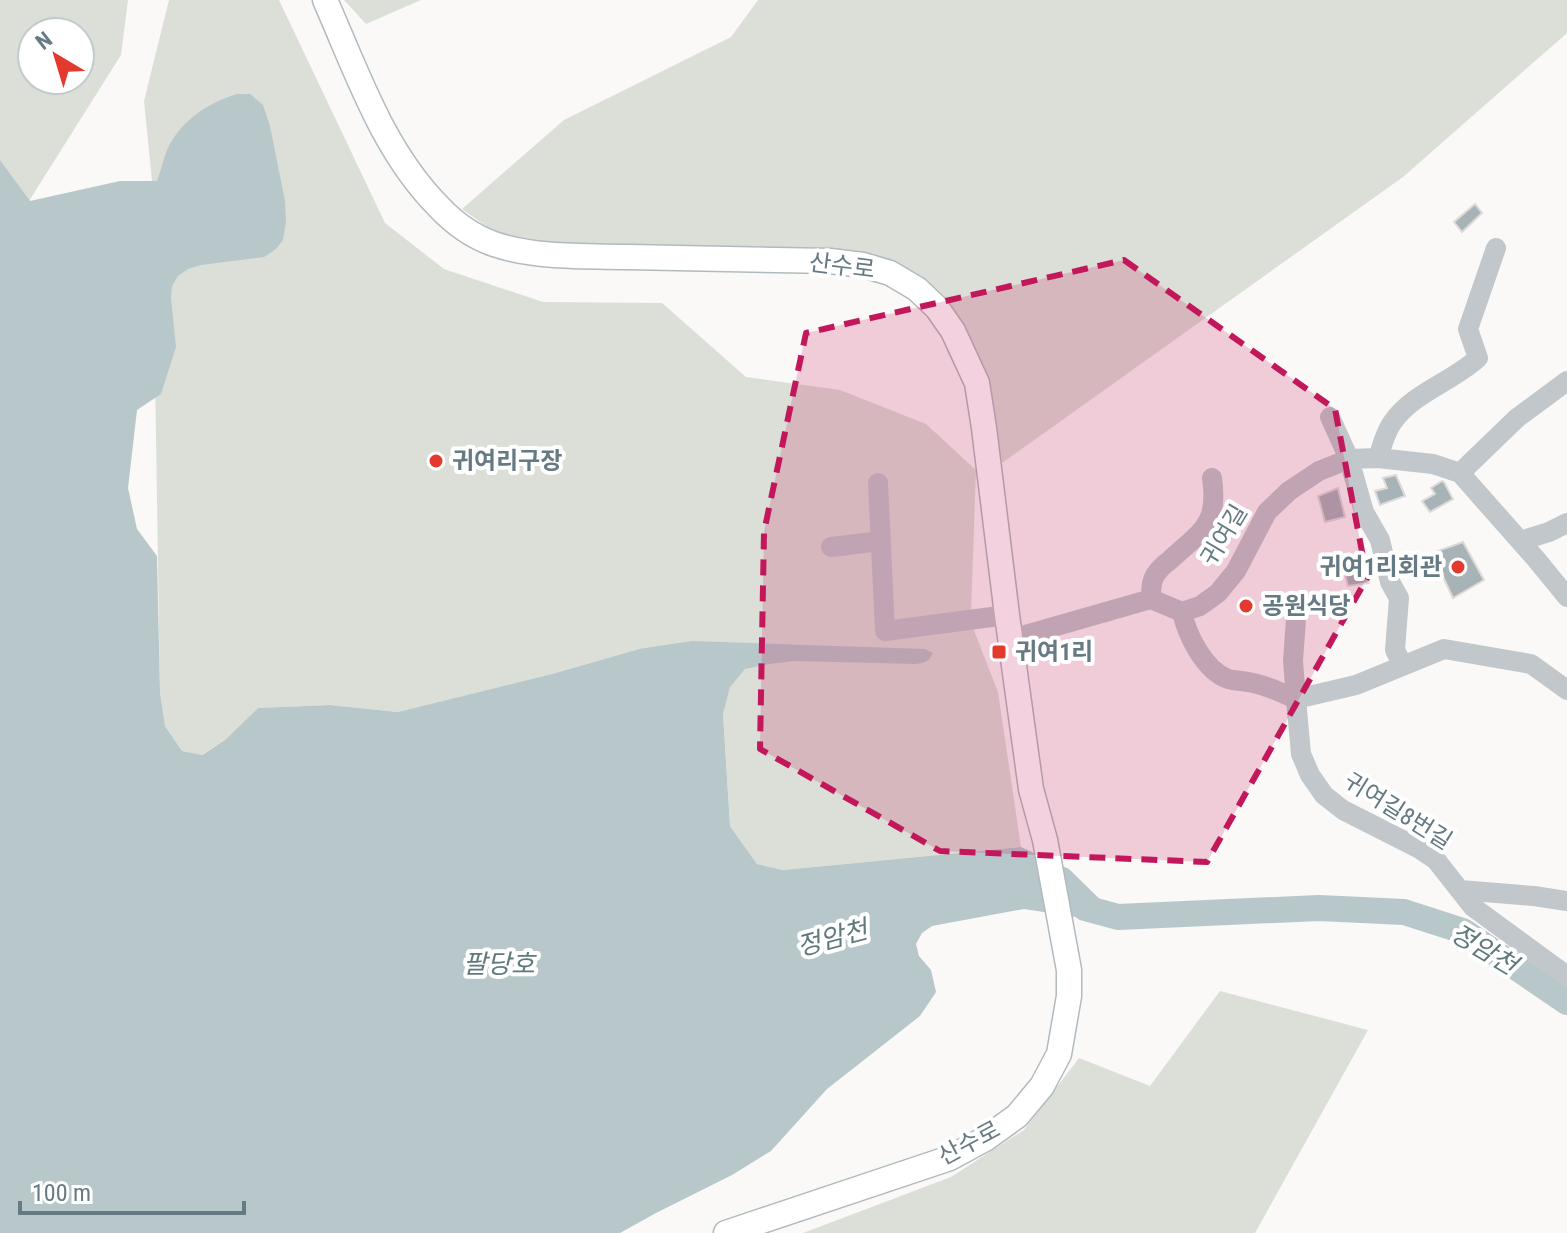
<svg xmlns="http://www.w3.org/2000/svg" width="1567" height="1233" viewBox="0 0 1567 1233" font-family="'Roboto Condensed','Noto Sans KR',sans-serif">
<style>
.green{fill:#dbdfd7;fill-rule:evenodd}
.water{fill:#b8c7c9}
.lines{fill:none;stroke-linecap:round;stroke-linejoin:round}
.river{stroke:#b8c7c9;stroke-width:26}
.building{fill:#a8b3b7;stroke:#dcdbda;stroke-width:2}
.major-casing{stroke:#b2babd;stroke-width:27}
.minor{stroke:#c1c7ca;stroke-width:20}
.major{stroke:#fff;stroke-width:24}
.marked{fill:#c2185b;fill-opacity:0.2;stroke:#c2185b;stroke-width:6;stroke-dasharray:16 10;stroke-linejoin:round}
.poi-dot{fill:#e3392e;stroke:#fff;stroke-width:3}
.labels{text-anchor:middle;stroke-width:8;stroke-linejoin:round;paint-order:stroke}
.street-label{font-size:24px;fill:#657a83;stroke:#fff}
.poi-label{font-size:24px;font-weight:bold;fill:#657a83;stroke:#fff;text-anchor:start}
.water-label{font-size:26px;font-style:italic;fill:#60797c;stroke:#fff}
</style>
<rect width="100%" height="100%" fill="#faf9f8"/>
<path class="green" d="M0,0H128L121,55L29,201L0,160ZM32,32H80V80H32Z
M169,0H279L385,223L444,269L543,302L662,303L746,377L840,390L926,424L976,470L971,613L975,633L998,692L1021,847L783,870L757,864L730,826L723,713L729,687L639,649L552,674L398,712L330,705L258,708L225,740L201,755L182,751L165,726L160,692L152,181L144,101Z
M344,0H421L366,24Z
M758,0H1567V33L1403,177L1002,463L987,381L896,266L595,246L501,237L462,209L564,120L731,37Z
M1220,991L1368,1030L1255,1233H803L951,1177L1024,1130L1079,1058L1150,1086Z"/>
<path class="water" d="M237,94H250L263,105L270,126L285,201L286,221L283,240L276,249L264,257L201,265L188,269L178,276L172,286L171,298L176,347L161,394L137,410L128,488L137,529L157,556L160,692L165,726L182,751L202,755L225,740L258,708L330,705L398,712L552,674L639,649L692,641L925,649L933,653C929,662 924,663 916,664L794,661L769,664L745,669L730,687L723,714L730,826L757,864L783,870L1021,847L1069,869L1118,917L1082,918L1024,909L932,926L922,933L916,944L919,956L931,970L936,992L920,1016L827,1089L771,1151L732,1175L656,1213L620,1233H0V160L30,201L120,181H157C161,171 163,160 167,150C181,120 208,103 237,94Z"/>
<g class="lines">
<path class="river" d="M1085,908L1118,917L1319,908L1404,912L1463,931L1567,1002"/>
</g>
<path class="building" d="M1475,204L1482,213L1462,232L1454,222Z
M1396,475L1405,496L1380,505L1375,491L1387,488L1383,478Z
M1442,481L1444,482L1453,499L1430,512L1422,501L1435,494L1431,488Z
M1338,488L1345,517L1325,522L1318,496Z
M1463,542L1484,580L1453,598L1432,553Z
M1363,554L1369,583L1348,586L1341,560Z"/>
<g class="lines">
<defs>
<path id="major" d="M325,0C357,72 383,151 439,207C454,223 474,237 494,244C534,258 586,256 628,257C695,258 762,260 830,261L863,265L890,273L917,289L937,308L953,331L977,383L984,428L1007,615L1031,789L1045,840L1069,970V996L1059,1054L1042,1086L1017,1116L985,1139L950,1158L726,1233"/>
</defs>
<use href="#major" class="major-casing"/>
<path class="minor" d="M1330,417L1349,459L1364,512L1380,540L1390,582L1399,598L1395,650L1402,664
M1378,458C1382,446 1385,433 1392,423C1412,393 1452,382 1478,358L1468,329L1496,248
M1460,473L1517,418L1567,381
M878,483L885,631L1007,615
M1520,541L1549,532L1567,523
M831,547L881,541
M1151,599C1151,593 1151,585 1153,580C1155,573 1163,565 1169,561C1201,531 1219,526 1212,478
M1182,612C1187,635 1204,670 1228,679C1236,681 1245,681 1253,683C1268,686 1282,693 1296,699L1301,754L1310,775L1324,795L1343,810L1418,848L1436,860L1473,907L1567,976
M1296,619L1293,661L1296,699L1356,685L1444,649L1531,664L1567,690
M1011,639L1151,599L1182,612L1200,606L1218,593L1236,571L1267,512L1289,491L1319,471L1349,459L1378,458L1433,464L1460,473L1536,559L1567,597
M1460,890L1534,896L1567,901"/>
<use href="#major" class="major"/>
</g>
<path class="marked" d="M1124,260L1335,409L1367,578L1207,862L940,851L760,749L764,532L806,333Z"/>
<g class="poi-dot">
<circle cx="436" cy="461" r="8"/>
<circle cx="1458" cy="567" r="8"/>
<circle cx="1246" cy="606" r="8"/>
<rect x="991" y="644" width="16" height="16" rx="4"/>
</g>
<g class="labels">
<g class="street-label">
<text transform="translate(842 266) rotate(7)" y="8">산수로</text>
<text transform="translate(1224 535) rotate(-59)" y="8">귀여길</text>
<text transform="translate(1398 811) rotate(32)" y="8">귀여길8번길</text>
<text transform="translate(969 1143) rotate(-28)" y="8">산수로</text>
</g>
<g class="poi-label">
<text x="452" y="469">귀여리구장</text>
<text x="1442" y="575" text-anchor="end">귀여1리회관</text>
<text x="1262" y="614">공원식당</text>
<text x="1015" y="660">귀여1리</text>
</g>
<g class="water-label">
<text transform="translate(832 938) rotate(-15)" y="9">정암천</text>
<text transform="translate(1484 949) rotate(31)" y="9">정암천</text>
<text x="499" y="973">팔당호</text>
</g>
</g>
<g transform="translate(56 56) rotate(322)"><circle r="38" fill="#ffffff" stroke="#c1cacd" stroke-width="2"/>
<path d="M0-6L14 30L0 20L-14 30Z" fill="#e3392e"/>
<text y="-12" font-size="22" font-weight="bold" text-anchor="middle" fill="#657a83">N</text>
</g>
<path d="M20 1201v12h224v-12" fill="none" stroke="#657a83" stroke-width="4"/>
<text x="32" y="1201" font-size="24" fill="#657a83" stroke="#ffffff" stroke-width="6" paint-order="stroke">100 m</text>
</svg>
